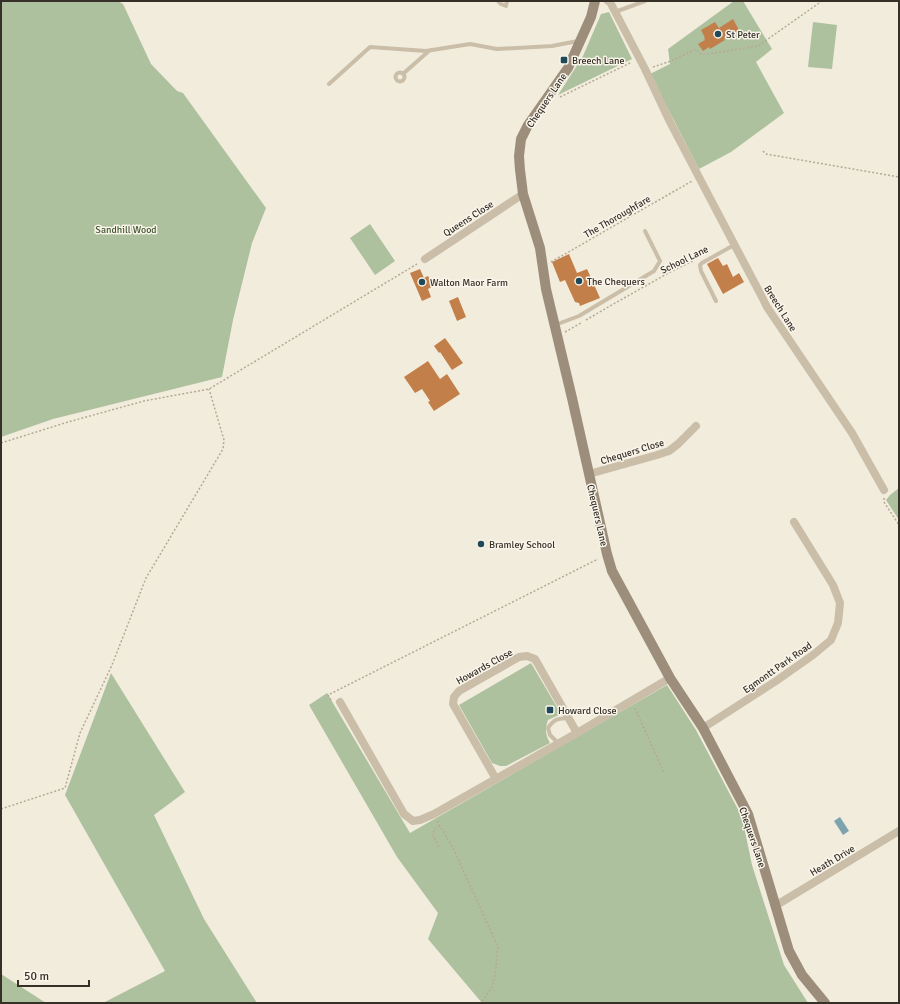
<svg xmlns="http://www.w3.org/2000/svg" width="900" height="1004" viewBox="0 0 900 1004" font-family="Signika,sans-serif">
<style>
.green{fill:#aec19e}
.water{fill:#7da3ae}
.building{fill:#c37f4a}
.lines{fill:none;stroke-linecap:round;stroke-linejoin:round}
.path{stroke:#b6a994;stroke-width:1.5;stroke-dasharray:2 2;stroke-linecap:butt}
.service{stroke:#cabea9;stroke-width:4}
.minor{stroke:#cabea9;stroke-width:8}
.secondary{stroke:#9d8e7b;stroke-width:10}
.poi-dot{fill:#1f4958;stroke:#f9f5ea;stroke-width:1.5}
.labels{text-anchor:middle;stroke-width:3;stroke-linejoin:round;paint-order:stroke}
.poi-label{font-size:10px;fill:#373029;stroke:#f9f5ea;text-anchor:start}
.street-label{font-size:10px;fill:#373029;stroke:#f9f5ea}
.park-label{font-size:10px;fill:#3f552d;stroke:#f9f5ea}
</style>
<rect width="100%" height="100%" fill="#f2ecdd"/>
<path class="green" d="M1,1H118L123,4L151,64L177,91L183,93L266,208L252,243L233,320L222,377L53,419L1,437Z
M734,1H743L772,49L756,62L784,113L731,152L699,169L650,74L670,64L668,49Z
M609,12L632,59L558,95L583,56L601,14Z
M813,22L837,25L832,69L808,67Z
M370,224L395,261L375,275L350,238Z
M899,488V520L886,500L890,495Z
M531,663L561,714L548,720C545,729 545,734 550,743L506,766H500L492,763L459,705Z
M111,673L185,792L154,815L204,919L257,1003H103L165,971L65,795Z
M667,685L696,730L742,817L752,865L784,965L808,1003H482L428,939L438,913L397,857L309,705L327,693L410,833Z
M1,974L46,1003H1Z"/>
<path class="water" d="M840,817L849,831L843,835L834,821Z"/>
<path class="building" d="M733,19L739,30L724,39L725,40L710,49L709,47L703,51L698,44L705,40L704,38H705L701,30L715,22L719,28Z
M569,254L577,273L587,269L600,298L580,306L579,303L575,302L565,280L560,282L552,262Z
M718,258L723,266L727,264L733,277L739,273L744,282L723,294L707,264Z
M420,269L424,278L428,276L433,286L428,289L431,297L422,301L410,273Z
M458,297L466,317L457,321L449,301Z
M445,338L463,363L452,370L440,352L439,353L434,346Z
M428,361L440,379L447,374L460,394L434,411L428,402L430,401L422,389L415,393L404,377Z"/>
<g class="lines">
<path class="path" d="M653,67L671,61L696,49L701,54H708L758,46L822,1
M560,97L632,62
M763,151L766,154L899,177
M551,262L692,181
M586,320L617,302L672,271L693,261
M565,332L581,323
M1,443L68,422L144,401L209,389L417,264
M884,498V502L899,525
M331,700L328,695L598,559
M635,708L664,773
M1,809L65,788L80,733L112,665L146,578L223,449L224,440L209,389
M437,821L454,850L498,947L495,975L492,987L481,1003
M439,847L433,836L434,829L440,826"/>
<path class="service" d="M498,1L501,4L506,6L507,1
M615,12L645,1
M395.5 77a4.5 4.5 0 1 1 9 0a4.5 4.5 0 1 1-9 0Z
M404,73L430,50
M329,84L370,47L426,51L470,44L497,49L552,46L578,41
M716,301L701,271L700,265L702,263L734,245
M555,325L579,316L654,271L660,261L645,231
M558,743L550,735L548,728C554,719 557,719 568,718"/>
<path class="minor" d="M608,1L610,2L645,69L670,122L763,299L767,307L852,433L884,490
M425,259L523,194
M589,474L657,455L669,451L678,444L696,426
M340,702L404,814L413,821L420,820L434,814L577,733L670,678
M703,728L776,681L813,655L831,640L838,623L840,603L833,585L794,522
M496,779L453,704L454,697L459,691L519,657L527,656L535,659L577,733
M775,906L899,831"/>
<path class="secondary" d="M595,1L591,17L568,68L528,125L521,139L519,156L520,170L523,194L540,248L546,289L572,398L607,554L612,571L670,678L703,728L748,814L789,951L802,975L825,1003"/>
</g>
<g class="poi-dot">
<circle cx="718" cy="34" r="4"/>
<rect x="560" y="56" width="8" height="8" rx="2"/>
<circle cx="579" cy="281" r="4"/>
<circle cx="422" cy="282" r="4"/>
<circle cx="481" cy="544" r="4"/>
<rect x="546" y="706" width="8" height="8" rx="2"/>
</g>
<g class="labels">
<g class="poi-label">
<text x="726" y="38">St Peter</text>
<text x="572" y="64">Breech Lane</text>
<text x="587" y="285">The Chequers</text>
<text x="430" y="286">Walton Maor Farm</text>
<text x="489" y="548">Bramley School</text>
<text x="558" y="714">Howard Close</text>
</g>
<g class="street-label">
<text transform="translate(546 100) rotate(-56)" y="4">Chequers Lane</text>
<text transform="translate(617 216) rotate(-30)" y="4">The Thoroughfare</text>
<text transform="translate(468 218) rotate(-33)" y="4">Queens Close</text>
<text transform="translate(684 259) rotate(-26)" y="4">School Lane</text>
<text transform="translate(781 308) rotate(58)" y="4">Breech Lane</text>
<text transform="translate(632 451) rotate(-17)" y="4">Chequers Close</text>
<text transform="translate(598 515) rotate(77)" y="4">Chequers Lane</text>
<text transform="translate(484 666) rotate(-29)" y="4">Howards Close</text>
<text transform="translate(777 667) rotate(-35)" y="4">Egmontt Park Road</text>
<text transform="translate(753 837) rotate(71)" y="4">Chequers Lane</text>
<text transform="translate(832 860) rotate(-31)" y="4">Heath Drive</text>
</g>
<g class="park-label">
<text x="126" y="233">Sandhill Wood</text>
</g>
</g>
<rect width="900" height="1004" fill="none" stroke="#373029" stroke-width="4"/>
<path d="M18 980v6h71v-6" fill="none" stroke="#373029" stroke-width="2"/>
<text x="24" y="980" font-size="12" fill="#373029" stroke="#f9f5ea" stroke-width="3" paint-order="stroke">50 m</text>
</svg>
